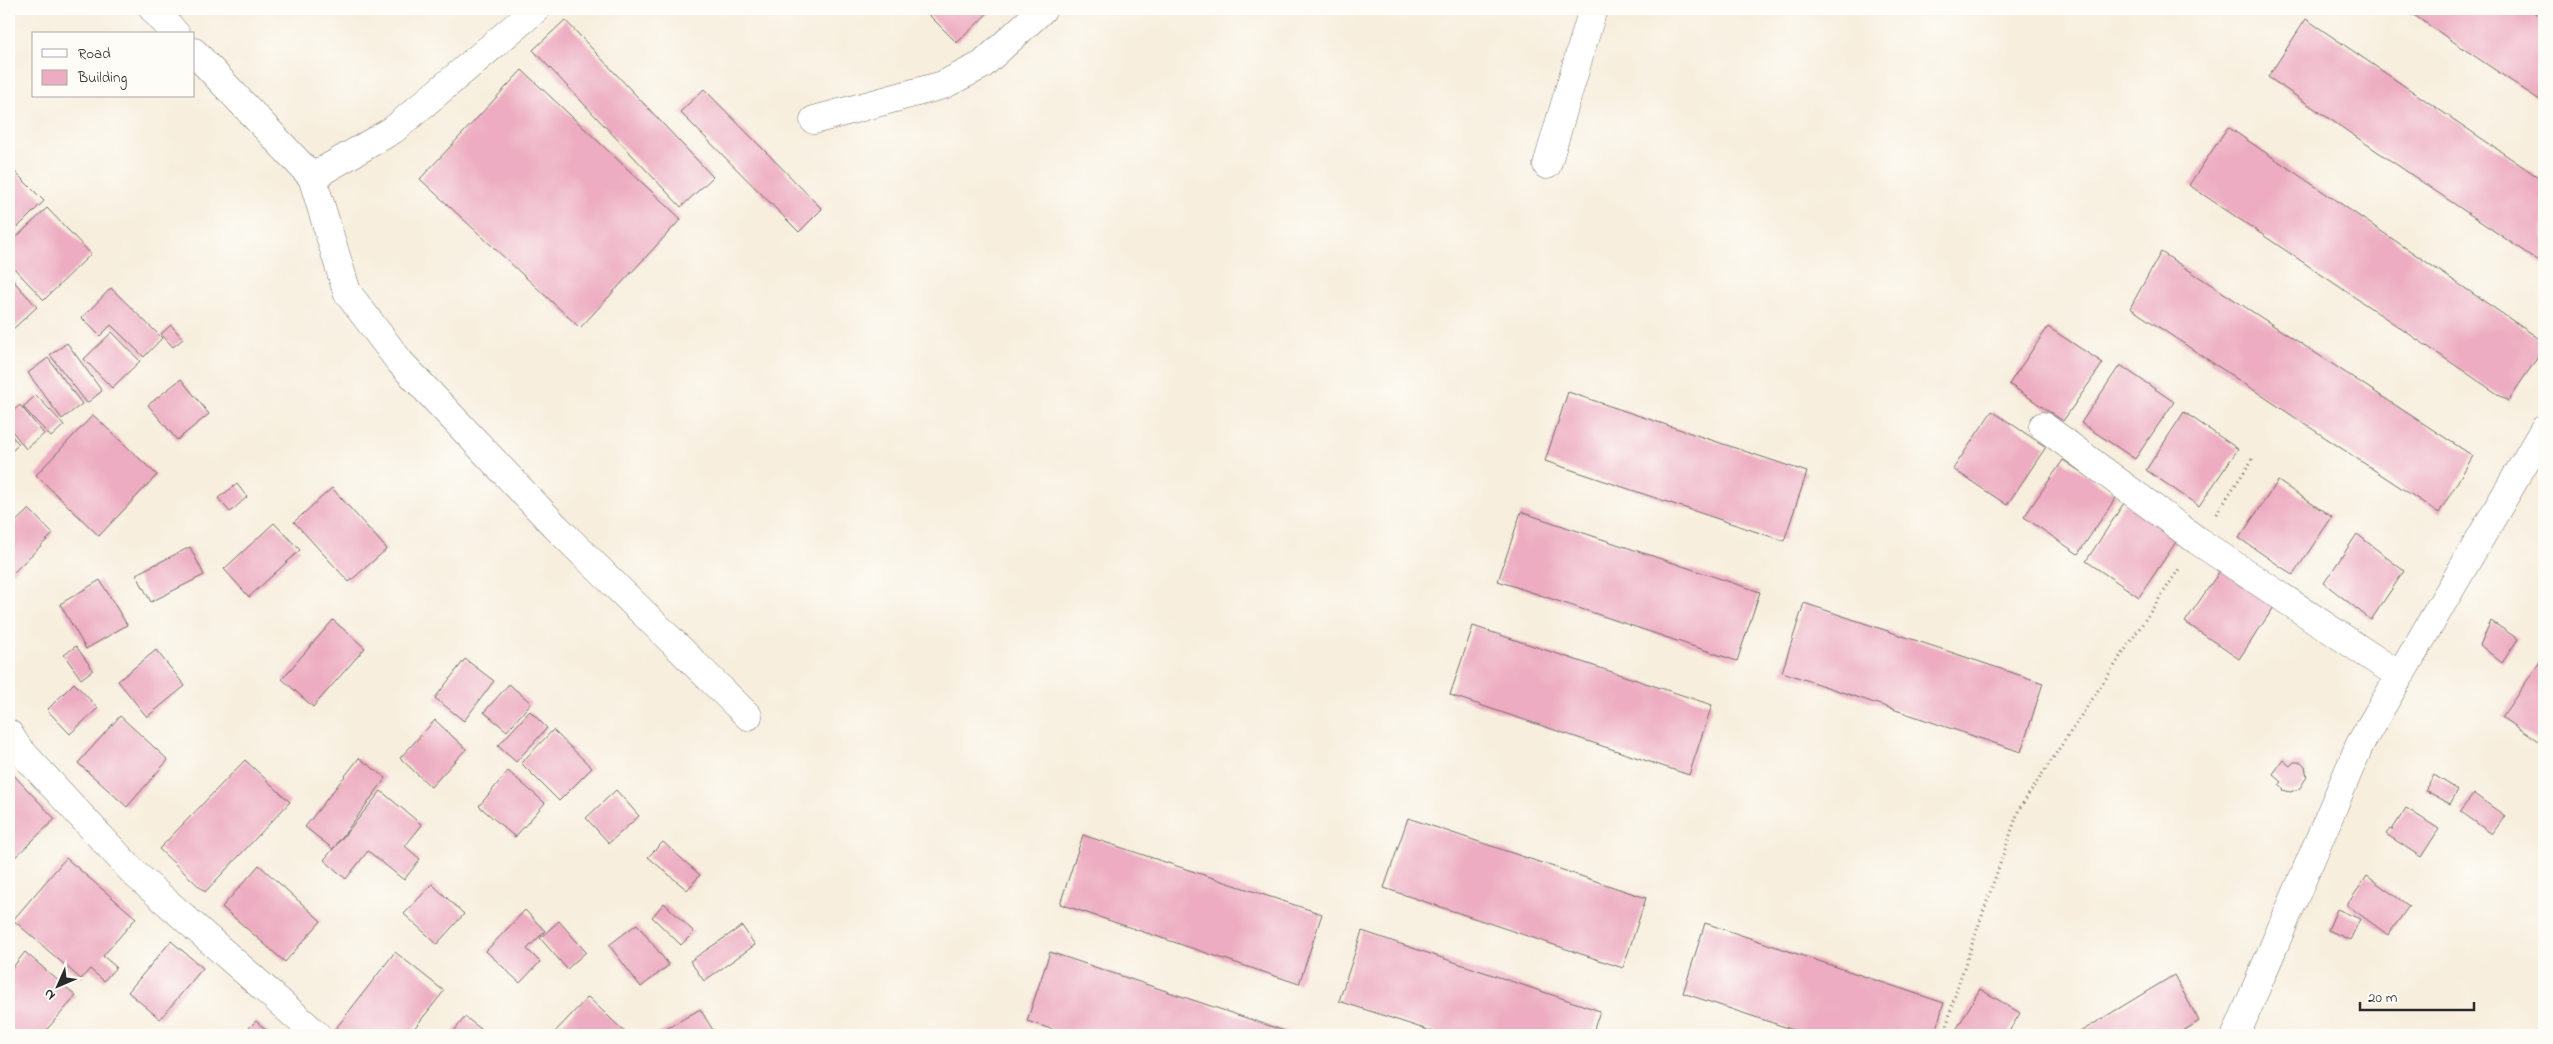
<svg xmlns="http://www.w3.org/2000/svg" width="2553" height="1044" viewBox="0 0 2553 1044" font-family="'Indie Flower',sans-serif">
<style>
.building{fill:#edacc1}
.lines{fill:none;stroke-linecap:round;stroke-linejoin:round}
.minor-casing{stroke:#726f69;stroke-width:29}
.path{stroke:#726f69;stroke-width:3;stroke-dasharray:1 4;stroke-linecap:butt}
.minor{stroke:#fff;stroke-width:28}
</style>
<rect width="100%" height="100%" fill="#fdfcf7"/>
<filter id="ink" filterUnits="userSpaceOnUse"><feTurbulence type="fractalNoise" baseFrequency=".02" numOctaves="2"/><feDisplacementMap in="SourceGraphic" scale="10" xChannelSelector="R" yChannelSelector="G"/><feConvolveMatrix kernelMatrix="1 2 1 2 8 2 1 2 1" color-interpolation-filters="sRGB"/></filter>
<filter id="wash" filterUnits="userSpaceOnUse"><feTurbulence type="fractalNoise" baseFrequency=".0096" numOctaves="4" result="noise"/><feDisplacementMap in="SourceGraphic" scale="20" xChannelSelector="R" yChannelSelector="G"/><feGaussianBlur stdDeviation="1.12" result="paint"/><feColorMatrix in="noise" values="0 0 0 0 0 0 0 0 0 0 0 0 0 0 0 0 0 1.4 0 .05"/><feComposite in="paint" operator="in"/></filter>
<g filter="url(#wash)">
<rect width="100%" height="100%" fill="#f7eedd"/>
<g id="blocks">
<path class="building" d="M923,9H992L957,43Z
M2405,9H2529L2544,19V103Z
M2306,19L2544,181V265L2268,77Z
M565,20L713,177L681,207L533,50Z
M522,70L681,219L580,328L420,179Z
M704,89L822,209L799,232L680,112Z
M2228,127L2544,342V348L2508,401L2189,185Z
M9,166L44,201L9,236Z
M47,208L91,254L44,300L9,263V244Z
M2161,252L2473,456L2439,513L2130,308Z
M9,276L37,307L13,329L9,324Z
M111,288L162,338L144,357L111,325L100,336L82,318Z
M171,325L183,339L173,347L161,334Z
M2048,327L2103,363L2063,421L2009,384Z
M112,332L140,361L112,388L84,359Z
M67,343L102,391L87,403L50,355Z
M48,358L82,404L62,419L28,373Z
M2120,365L2174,402L2135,459L2081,423Z
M181,379L209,414L177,440L148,405Z
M1568,392L1807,472L1784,541L1545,461Z
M36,395L64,425L51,437L23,407Z
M20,405L44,434L26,449L9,427V414Z
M1992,411L2046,447L2007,505L1953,469Z
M2184,412L2238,449L2199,506L2146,470Z
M93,415L157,475L99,536L36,475Z
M9,433L19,444L9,454Z
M2063,460L2117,496L2078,554L2024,517Z
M2278,481L2332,517L2293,575L2239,538Z
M237,484L247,497L230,512L218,498Z
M332,488L387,549L349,582L294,522Z
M2124,503L2178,539L2139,597L2086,561Z
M29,509L53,534L12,574L9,571V528Z
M1521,512L1760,592L1737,661L1498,581Z
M274,523L300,550L249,597L224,569Z
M2357,534L2404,571L2371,620L2324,583Z
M190,547L204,575L151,602L136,574Z
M2224,565L2278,601L2239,659L2185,622Z
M100,580L127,625L86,649L60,604Z
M1804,603L2043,683L2021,752L1782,672Z
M333,620L365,648L313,707L282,679Z
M2491,621L2518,639L2502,663L2480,645Z
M1473,626L1712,705L1689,775L1450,695Z
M76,646L93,670L81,679L64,655Z
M156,650L185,686L147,717L118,681Z
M465,659L494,681L464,721L435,698Z
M2541,660L2544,663V745L2502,717Z
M74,683L98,708L70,734L47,710Z
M509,684L531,703L507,731L484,712Z
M530,711L547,728L516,762L498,746Z
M120,716L168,760L127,807L78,763Z
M435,720L466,749L431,787L400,758Z
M553,730L592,768L559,801L521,763Z
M359,758L386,778L333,849L305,827Z
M245,760L290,802L205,892L159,849Z
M2283,760L2290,766L2294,762H2301L2305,766L2307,777L2299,789L2290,792L2283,790L2284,789L2279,785L2282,782L2273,774Z
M9,770L55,819L9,863Z
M508,771L545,803L515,837L479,806Z
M2434,775L2458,790L2450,804L2425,790Z
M616,790L639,816L609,843L586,818Z
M381,791L422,825L405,846L420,859L404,880L368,851L346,879L324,860Z
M2474,794L2505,816L2492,834L2460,811Z
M2406,808L2439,829L2421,857L2386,834L2390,829L2392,830Z
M1408,818L1646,898L1623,968L1384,888Z
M1083,835L1322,914L1299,984L1060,904Z
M663,842L700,875L687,890L648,857Z
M66,858L136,918L103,956L116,967L104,981L90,969L81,979L13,920Z
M259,865L321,921L285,962L222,907Z
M2367,876L2409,906L2388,935L2347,905Z
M432,884L464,914L437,944L404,914Z
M664,903L694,932L681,945L652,917Z
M2337,909L2360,919L2350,940L2328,930Z
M525,910L545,931L527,949L540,962L520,983L486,951Z
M559,921L586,952L567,969L540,938Z
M1705,923L1944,1003L1934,1035H1809L1683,993Z
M637,924L669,965L641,987L609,945Z
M742,926L755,945L704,981L690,961Z
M1362,931L1600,1011L1592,1035H1443L1339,1001Z
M171,941L203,968L160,1019L128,992Z
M25,952L76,996L42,1035H9V972Z
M395,952L444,991L409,1035H337L333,1032Z
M1050,952L1288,1032L1287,1035H1069L1027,1021Z
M2174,975L2199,1021L2177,1035H2075Z
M1980,989L2020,1013L2007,1035H1953Z
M588,997L628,1035H552Z
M700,1009L716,1035H656Z
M465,1017L489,1035H451Z
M256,1021L271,1035H242Z"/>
</g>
</g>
<g filter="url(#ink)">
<use href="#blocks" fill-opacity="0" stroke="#726f69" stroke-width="1"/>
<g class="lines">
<defs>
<path id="minor" d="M153,9L176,34
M536,9L393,130L312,177L347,292L400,362L556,527L748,716
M194,52L312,177
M814,120L943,85L982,65L1043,9
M1547,165L1593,9
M2043,426L2198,541L2400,676
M9,734L18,748L135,874L317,1035
M2236,1035L2360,744L2544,429"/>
</defs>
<use href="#minor" class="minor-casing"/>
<path class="path" d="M2216,514L2254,457
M1944,1035L1958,985L2019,809L2179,569"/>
<use href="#minor" class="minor"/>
</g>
</g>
<rect width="2553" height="1044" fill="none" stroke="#fdfcf7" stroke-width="30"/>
<rect x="32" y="32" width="162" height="65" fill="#fdfcf7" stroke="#a9a8a5"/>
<rect x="42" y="49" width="25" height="8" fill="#ffffff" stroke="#a9a8a5"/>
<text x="78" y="58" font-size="15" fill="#2b2b2b">Road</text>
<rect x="42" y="70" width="25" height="15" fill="#edacc1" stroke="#a9a8a5"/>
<text x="78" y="82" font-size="15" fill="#2b2b2b">Building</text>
<g transform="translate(58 986) rotate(225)" stroke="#fdfcf7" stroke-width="4" paint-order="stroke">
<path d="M0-4L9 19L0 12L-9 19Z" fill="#2b2b2b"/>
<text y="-8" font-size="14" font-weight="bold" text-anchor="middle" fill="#2b2b2b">N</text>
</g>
<path d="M2360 1002v8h114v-8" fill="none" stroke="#2b2b2b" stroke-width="2.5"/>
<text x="2368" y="1002" font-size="15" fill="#2b2b2b" stroke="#fdfcf7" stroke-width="4" paint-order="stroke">20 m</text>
</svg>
